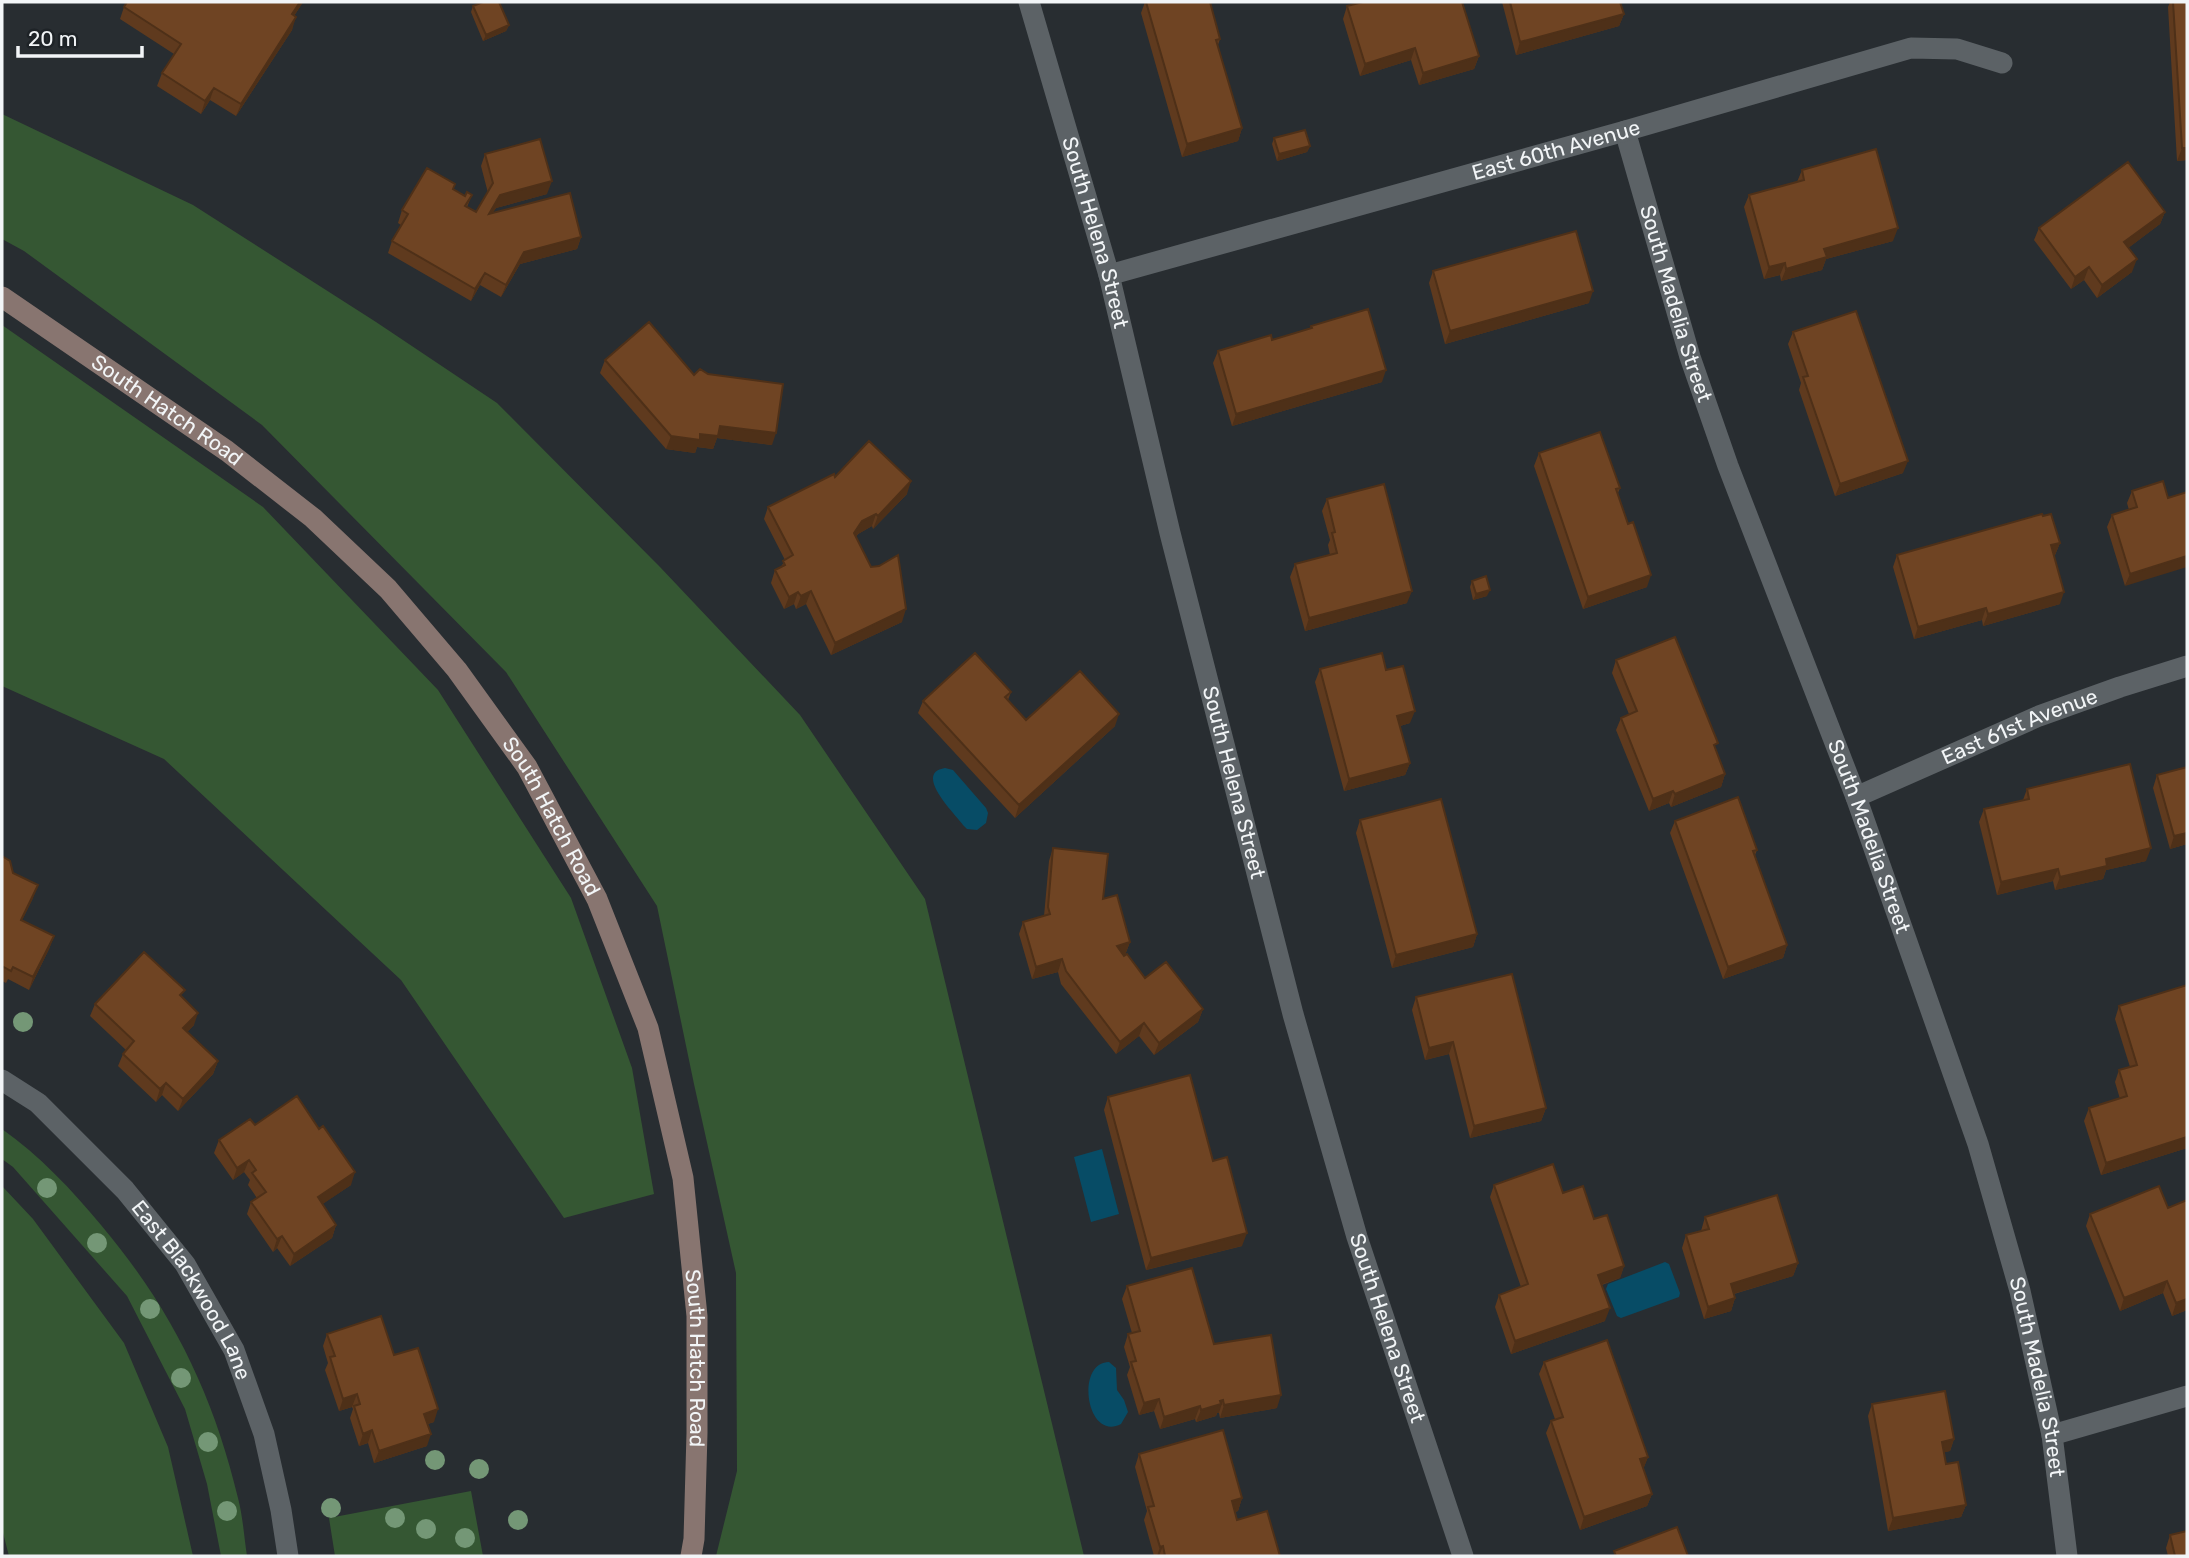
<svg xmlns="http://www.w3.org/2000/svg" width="2189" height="1558" viewBox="0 0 2189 1558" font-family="Rubik,sans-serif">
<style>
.green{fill:#355733}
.water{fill:#074c66}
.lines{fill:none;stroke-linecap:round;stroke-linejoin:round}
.street{stroke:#5c6266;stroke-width:21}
.secondary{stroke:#887570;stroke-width:21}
.tree{fill:#749776}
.wall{fill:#5f3a1e}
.shaded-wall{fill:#4e3018}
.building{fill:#6f4423;stroke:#4e3018;stroke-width:2}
.labels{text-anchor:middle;stroke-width:6;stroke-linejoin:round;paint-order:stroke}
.street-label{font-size:21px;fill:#f2f5f7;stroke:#1e2327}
</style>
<rect width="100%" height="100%" fill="#282d31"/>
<path class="green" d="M2,114L193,205L376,322L497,403L660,567L800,715L925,899L1084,1556H716L737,1471L736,1273L694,1084L657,906L506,672L262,425L24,251L2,239Z
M2,325L263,507L438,690L571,898L632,1068L654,1194L564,1218L401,980L164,759L2,686Z
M2,1129C39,1155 72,1190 101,1225C171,1308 213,1393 238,1498C243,1517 244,1537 247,1556H221L207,1484L185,1409L127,1296L13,1167L2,1159Z
M2,1186L33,1219L124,1343L168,1447L193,1556H9L2,1529Z
M471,1491L483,1556H335L329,1518Z"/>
<path class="water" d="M945,768L953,770L986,808L988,813L986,823L977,830L967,829L963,825C954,813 913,773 945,768Z
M1102,1149L1119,1214L1091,1222L1074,1157Z
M1665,1262L1669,1264L1680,1293L1679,1297L1621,1318L1617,1316L1606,1289L1608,1284Z
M1109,1362L1116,1368L1117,1390L1124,1400L1128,1412L1121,1424C1086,1442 1075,1362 1109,1362Z"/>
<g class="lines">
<g class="street">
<path id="s1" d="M1029,2L1109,275L1170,533L1293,1014L1357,1237L1463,1556"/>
<path id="s2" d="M1625,131L1690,357L1728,466L1856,797L1978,1144L2020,1291L2052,1435L2067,1556"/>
<path id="s3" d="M1109,275L1625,131L1911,48L1957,49L2002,63"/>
<path id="s4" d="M1856,797L2039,716L2120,687L2187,666"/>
<path id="s5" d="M2,1080L38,1103L125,1190L185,1264L234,1350L264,1434L281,1510L288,1556"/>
<path d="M2052,1435L2187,1396"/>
</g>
<path class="secondary" id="s6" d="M2,297L227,451L313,518L388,589L457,670L527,767L597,899L648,1028L683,1178L697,1316V1433L694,1539L691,1556"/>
</g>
<g class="tree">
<circle cx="23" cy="1022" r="10"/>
<circle cx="47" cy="1188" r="10"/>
<circle cx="97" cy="1243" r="10"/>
<circle cx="150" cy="1309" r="10"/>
<circle cx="181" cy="1378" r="10"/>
<circle cx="208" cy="1442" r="10"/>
<circle cx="435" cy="1460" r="10"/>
<circle cx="479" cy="1469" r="10"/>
<circle cx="331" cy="1508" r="10"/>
<circle cx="227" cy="1511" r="10"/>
<circle cx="395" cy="1518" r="10"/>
<circle cx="518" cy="1520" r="10"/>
<circle cx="426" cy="1529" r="10"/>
<circle cx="465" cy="1538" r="10"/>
</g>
<path class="wall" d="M127,2H303L294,16L292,30L236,116L210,100L201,114L157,86L162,73L174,54L120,19L124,7Z
M1145,2H1210L1220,39L1218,45L1242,128L1238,141L1182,157L1141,13Z
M1502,2H1620L1624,14L1619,26L1516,55Z
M2170,2H2187V160L2177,161L2168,7Z
M473,6L509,25L506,31L483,41L471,12Z
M1347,6L1479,56L1474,69L1419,85L1411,60L1360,76L1343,19Z
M1274,138L1310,146L1307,152L1277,161L1272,144Z
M485,154L547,194L496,208L492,213L581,237L577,249L520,264L501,297L480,285L471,301L388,253L392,241L401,225L398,223L402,210L453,189L465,196L472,195L467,207L476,212L488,193L481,166Z
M1802,170L1893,241L1826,259L1822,270L1781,281L1780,275L1764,279L1744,207L1749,195L1797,182Z
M2165,212L2160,224L2128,248L2132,272L2097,298L2084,280L2071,289L2034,240L2039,228Z
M1433,271L1589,303L1445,344L1429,283Z
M1311,326L1382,382L1232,426L1213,363L1218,351L1272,340L1310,328Z
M1793,332L1903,473L1835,496L1799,390L1801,383L1788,344Z
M605,360L694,375L772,445L717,438L713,449L697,447L695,453L666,449L600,373Z
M1539,453L1620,488L1618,493L1647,587L1583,609L1534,466Z
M835,477L907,494L873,529L872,526L858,534L856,537L871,567L902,622L831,655L806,604L796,609L794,604L784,609L771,583L775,570L781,567L785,560L764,519L768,507Z
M2132,491L2168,498L2125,586L2107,527L2112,515L2129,510L2127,503Z
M1327,499L1407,603L1305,631L1290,577L1295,564L1330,555L1328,545L1330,540L1322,511Z
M2043,516L2060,543L2055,555H2054L2060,604L1983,626L1982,620L1914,639L1893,567L1897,555Z
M1472,581L1487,596L1473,600L1470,587Z
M1616,660L1716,749L1725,774L1721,787L1671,807L1669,803L1649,811L1616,730L1621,718L1629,714L1612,673Z
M1320,669L1386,670L1410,723L1400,726L1410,763L1405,775L1344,791L1315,682Z
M1011,692L1008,700L1026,720L1115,726L1015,818L918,713L923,701Z
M2157,775L2187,844L2170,849L2153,788Z
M2027,789L2146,861L2106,870L2103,879L2055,890L2053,881L1997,895L1979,822L1984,809L2023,800Z
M1360,820L1477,934L1473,947L1392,968L1356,833Z
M1675,821L1757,850L1755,855L1787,945L1783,958L1723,979L1670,833Z
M1053,848L1103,899L1130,942L1125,955H1124L1145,978L1203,1009L1198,1022L1154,1055L1139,1036L1116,1054L1061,984L1058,972L1032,979L1019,934L1023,922L1044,916L1049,861Z
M2,856L13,873L33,898L22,920L54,936L49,949L29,990L8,979L6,983L2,981Z
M2187,985V1148L2101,1175L2084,1121L2089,1108L2120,1099L2115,1082L2119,1070L2130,1067L2115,1019L2119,1006Z
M182,997L194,1025L187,1032L218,1061L213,1074L178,1111L162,1095L156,1102L118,1066L123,1054L126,1050L90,1016L95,1004Z
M1416,997L1546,1108L1541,1121L1470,1138L1449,1054L1425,1060L1412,1010Z
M1108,1097L1213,1161L1242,1246L1146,1270L1104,1110Z
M255,1125L351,1185L322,1204L336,1225L332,1238L290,1266L277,1248L273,1252L247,1214L251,1202L257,1198L248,1185L250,1180L244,1172L233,1180L214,1153L219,1140Z
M1494,1185L1563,1193L1594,1219L1624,1266L1620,1278L1602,1285L1605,1321L1511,1354L1495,1307L1499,1295L1521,1287L1490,1197Z
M2187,1200V1310L2172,1316L2163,1293L2120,1311L2086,1226L2090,1214L2168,1208Z
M1705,1217L1798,1263L1793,1276L1734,1294L1735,1298L1731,1311L1704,1319L1682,1248L1686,1235L1701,1231Z
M1127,1286L1214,1344L1277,1408L1220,1418L1219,1413H1217L1216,1416L1196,1422L1195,1419L1160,1429L1154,1411L1139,1415L1127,1375L1130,1367L1124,1347L1128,1334L1132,1333L1122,1299Z
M327,1334L434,1422L428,1424L427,1446L374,1463L368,1443L359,1446L350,1418L353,1409L352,1407L339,1411L325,1370L328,1363L323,1346Z
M1544,1362L1648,1457L1643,1469L1652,1494L1647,1506L1580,1530L1546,1433L1551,1421L1555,1419L1539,1374Z
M1872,1404L1954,1439L1950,1451L1944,1452L1946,1464L1966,1505L1961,1517L1888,1531L1868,1416Z
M1139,1454L1242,1498L1238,1511L1235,1512L1237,1520L1280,1556H1154L1144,1520L1147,1511L1135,1467Z
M2170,1535L2187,1556H2168L2166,1548Z"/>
<path class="shaded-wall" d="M300,2H303L287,27L292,14Z
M1624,14L1619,26L1516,55L1520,42Z
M296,17L292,30L236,116L241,104Z
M509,25L506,31L483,41L486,35Z
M1415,48L1411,60L1360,76L1365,64Z
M1479,56L1474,69L1419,85L1423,73Z
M214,88L210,100L201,114L205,101Z
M1242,128L1238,141L1182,157L1187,144Z
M1310,146L1307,152L1277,161L1279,154Z
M2182,148H2187V160L2177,161Z
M552,181L547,194L496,208L484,227L489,214L500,195Z
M2165,212L2160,224L2119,255L2124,242Z
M1898,228L1893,241L1826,259L1822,270L1781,281L1786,269L1824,249Z
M581,237L577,249L520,264L501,297L506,285L524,252Z
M2137,259L2132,272L2097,298L2102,285Z
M1785,263L1780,275L1764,279L1769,267Z
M2089,267L2084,280L2071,289L2075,277Z
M485,273L480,285L471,301L475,289Z
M1593,291L1589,303L1445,344L1450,331Z
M1386,370L1382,382L1232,426L1236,414Z
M720,426L776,433L772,445L717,438L713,449L697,447L695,453L666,449L671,436L700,434Z
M1908,461L1903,473L1835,496L1840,484Z
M911,481L907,494L873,529L878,516Z
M876,514L872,526L858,534L849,545L854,533L862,521Z
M2060,543L2055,555L2046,557L2051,545Z
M2187,556V567L2125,586L2130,574Z
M1651,575L1647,587L1583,609L1588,597Z
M1490,590L1487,596L1473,600L1476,594Z
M811,591L806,604L796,609L801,596Z
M1412,591L1407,603L1305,631L1309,618Z
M798,592L794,604L784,609L789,597Z
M2064,592L2060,604L1983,626L1988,614Z
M1986,608L1982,620L1914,639L1918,627Z
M906,609L902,622L831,655L835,643Z
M1415,711L1410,723L1393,728L1397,716Z
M1119,714L1115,726L1015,818L1019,805Z
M1410,763L1405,775L1344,791L1349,779Z
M1725,774L1721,787L1671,807L1675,794Z
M1673,791L1669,803L1649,811L1653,799Z
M2187,833V844L2170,849L2174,836Z
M2151,848L2146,861L2106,870L2103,879L2055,890L2060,877L2106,859Z
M2058,869L2053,881L1997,895L2001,882Z
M38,885L33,898L16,932L21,920Z
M1477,934L1473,947L1392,968L1396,955Z
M54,936L49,949L29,990L33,977Z
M1130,942L1125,955L1112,958L1117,946Z
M1787,945L1783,958L1723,979L1728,967Z
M1062,959L1058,972L1032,979L1036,967Z
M1203,1009L1198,1022L1154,1055L1159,1043Z
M198,1013L194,1025L179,1041L183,1028Z
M1144,1023L1139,1036L1116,1054L1120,1042Z
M1453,1042L1449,1054L1425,1060L1429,1048Z
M218,1061L213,1074L178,1111L183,1099Z
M166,1083L162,1095L156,1102L160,1089Z
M1546,1108L1541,1121L1470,1138L1474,1126Z
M2187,1137V1148L2101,1175L2106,1163Z
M249,1160L244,1172L233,1180L237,1168Z
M355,1172L351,1185L314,1210L318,1197Z
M336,1225L332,1238L290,1266L294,1254Z
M1247,1233L1242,1246L1146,1270L1151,1258Z
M282,1236L277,1248L273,1252L277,1239Z
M1798,1263L1793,1276L1726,1296L1731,1284Z
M1624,1266L1620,1278L1594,1287L1598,1275Z
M2167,1281L2163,1293L2120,1311L2124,1298Z
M1735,1298L1731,1311L1704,1319L1708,1307Z
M2187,1299V1310L2172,1316L2176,1303Z
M1610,1308L1605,1321L1511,1354L1515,1341Z
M357,1394L352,1407L339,1411L343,1399Z
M1281,1395L1277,1408L1220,1418L1224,1405Z
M1159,1399L1154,1411L1139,1415L1144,1403Z
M1223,1400L1219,1413H1217L1216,1416L1196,1422L1201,1410Z
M1200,1406L1195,1419L1160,1429L1164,1417Z
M438,1409L434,1422L420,1426L424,1414Z
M372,1430L368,1443L359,1446L363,1434Z
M431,1434L427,1446L374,1463L379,1451Z
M1954,1439L1950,1451L1937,1454L1942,1442Z
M1648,1457L1643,1470L1640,1459Z
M1652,1494L1647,1506L1580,1530L1584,1517Z
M1242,1498L1238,1511L1227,1514L1232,1501Z
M1966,1505L1961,1517L1888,1531L1893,1518Z
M1163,1546L1159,1556H1157L1160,1547Z"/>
<path class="building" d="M127,2H300L292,14L296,17L241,104L214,88L205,101L162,73L181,44L124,7Z
M483,2H499L509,25L486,35L473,6Z
M1146,2H1210L1220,39L1216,40L1242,128L1187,144Z
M1363,2H1462L1479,56L1423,73L1415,48L1365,64L1347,6Z
M1510,2H1620L1624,14L1520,42Z
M2173,2H2187V148H2182Z
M1305,130L1310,146L1279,154L1274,138Z
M540,139L552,181L500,195L489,214L570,193L581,237L524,252L506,285L485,273L475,289L392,241L408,214L402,210L427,168L455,184L453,189L465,196L467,192L472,195L465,206L476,212L493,183L485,154Z
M1876,149L1898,228L1824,249L1827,257L1786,269L1785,263L1769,267L1749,195L1804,180L1802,170Z
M2128,162L2165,212L2124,242L2137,259L2102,285L2089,267L2075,277L2039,228Z
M1576,231L1593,291L1450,331L1433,271Z
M1368,309L1386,370L1236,414L1218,351L1271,335L1272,340L1312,328L1311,326Z
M1856,311L1908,461L1840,484L1803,377L1808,376L1793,332Z
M649,322L694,375L700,369L708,374L783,384L776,433L720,426L718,436L700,434V440L671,436L605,360Z
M1600,432L1620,488L1616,489L1628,524L1633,522L1651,575L1588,597L1539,453Z
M869,441L911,481L878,516L876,514L862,521L854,533L871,567L879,566L898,555L906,609L835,643L811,591L801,596L798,592L789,597L775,570L785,565L783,561L793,555L768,507L834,474L835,477Z
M2163,481L2168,498L2187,492V556L2130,574L2112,515L2137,507L2132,491Z
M1384,484L1412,591L1309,618L1295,564L1337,553L1332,533L1335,532L1327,499Z
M2042,514L2043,516L2051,514L2060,543L2051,545L2064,592L1988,614L1986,608L1918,627L1897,555Z
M1486,576L1490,590L1476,594L1472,581Z
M1675,637L1718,743L1714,745L1725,774L1675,794L1673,791L1653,799L1621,718L1637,711L1616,660Z
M975,653L1011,692L1005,697L1026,720L1080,671L1119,714L1019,805L923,701Z
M1382,653L1386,670L1403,666L1415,711L1397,716L1410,763L1349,779L1320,669Z
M2130,764L2151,848L2106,859L2107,866L2060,877L2058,869L2001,882L1984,809L2029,799L2027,789Z
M2187,767V833L2174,836L2157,775Z
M1738,797L1757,850L1753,851L1787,945L1728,967L1675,821Z
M1441,799L1477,934L1396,955L1360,820Z
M1053,848L1108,854L1103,899L1117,895L1130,942L1117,946L1124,956L1127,954L1145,978L1166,962L1203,1009L1159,1043L1144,1023L1120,1042L1066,971L1062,959L1036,967L1023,922L1050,914L1048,907Z
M2,856L10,861L13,873L38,885L21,920L54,936L33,977L13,967L11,971L2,966Z
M144,952L185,990L180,995L198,1013L183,1028L218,1061L183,1099L166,1083L160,1089L123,1054L134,1041L95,1004Z
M1512,974L1546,1108L1474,1126L1453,1042L1429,1048L1416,997Z
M2187,985V1137L2106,1163L2089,1108L2127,1096L2119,1070L2137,1065L2119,1006Z
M1190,1075L1213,1161L1227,1157L1247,1233L1151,1258L1108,1097Z
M297,1096L319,1129L323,1126L355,1172L318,1197L336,1225L294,1254L282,1236L277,1239L251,1202L266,1192L252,1173L256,1170L249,1160L237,1168L219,1140L250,1119L255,1125Z
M1553,1164L1563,1193L1583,1186L1594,1219L1607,1215L1624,1266L1598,1275L1610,1308L1515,1341L1499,1295L1528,1284L1494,1185Z
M2159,1186L2168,1208L2187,1200V1299L2176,1303L2167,1281L2124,1298L2090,1214Z
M1777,1195L1798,1263L1731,1284L1735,1298L1708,1307L1686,1235L1709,1229L1705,1217Z
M1192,1268L1214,1344L1271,1335L1281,1395L1224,1405L1223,1400L1220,1401L1221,1404L1201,1410L1200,1406L1164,1417L1159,1399L1144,1403L1131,1362L1136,1361L1128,1334L1140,1331L1127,1286Z
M381,1316L394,1355L418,1348L438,1409L424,1414L431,1434L379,1451L372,1430L363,1434L354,1406L360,1404L357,1394L343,1399L330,1357L335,1356L327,1334Z
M1607,1340L1648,1457L1640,1459L1652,1494L1584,1517L1551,1421L1563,1417L1544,1362Z
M1945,1391L1954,1439L1942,1442L1946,1464L1958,1462L1966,1505L1893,1518L1872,1404Z
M1223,1430L1242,1498L1232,1501L1237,1520L1267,1511L1280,1556H1165L1163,1546L1160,1547L1148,1507L1154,1506L1139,1454Z
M1677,1527L1688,1556H1616L1614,1551Z
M2187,1531V1556H2175L2170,1535Z"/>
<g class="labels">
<g class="street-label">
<text dy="7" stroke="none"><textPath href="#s3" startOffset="464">East 60th Avenue</textPath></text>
<text dy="7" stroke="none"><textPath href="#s1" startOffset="240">South Helena Street</textPath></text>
<text dy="7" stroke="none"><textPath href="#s2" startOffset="180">South Madelia Street</textPath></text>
<text dy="7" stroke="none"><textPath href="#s6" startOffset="200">South Hatch Road</textPath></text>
<text dy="7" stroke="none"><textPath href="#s4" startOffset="178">East 61st Avenue</textPath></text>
<text dy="7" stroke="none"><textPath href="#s1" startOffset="807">South Helena Street</textPath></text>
<text dy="7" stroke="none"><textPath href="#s6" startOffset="766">South Hatch Road</textPath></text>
<text dy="7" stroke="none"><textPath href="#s2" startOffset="747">South Madelia Street</textPath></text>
<text dy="7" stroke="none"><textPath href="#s5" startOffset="287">East Blackwood Lane</textPath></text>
<text dy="7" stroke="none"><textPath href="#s1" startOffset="1374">South Helena Street</textPath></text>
<text dy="7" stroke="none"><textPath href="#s6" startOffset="1334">South Hatch Road</textPath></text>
<text dy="7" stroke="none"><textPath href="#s2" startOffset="1314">South Madelia Street</textPath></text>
</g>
</g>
<rect width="2189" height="1558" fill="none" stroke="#f2f5f7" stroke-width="7"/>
<path d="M18 46v10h124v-10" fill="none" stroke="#f2f5f7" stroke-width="3.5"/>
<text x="28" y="46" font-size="21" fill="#f2f5f7" stroke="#1e2327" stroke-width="5" paint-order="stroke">20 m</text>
</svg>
